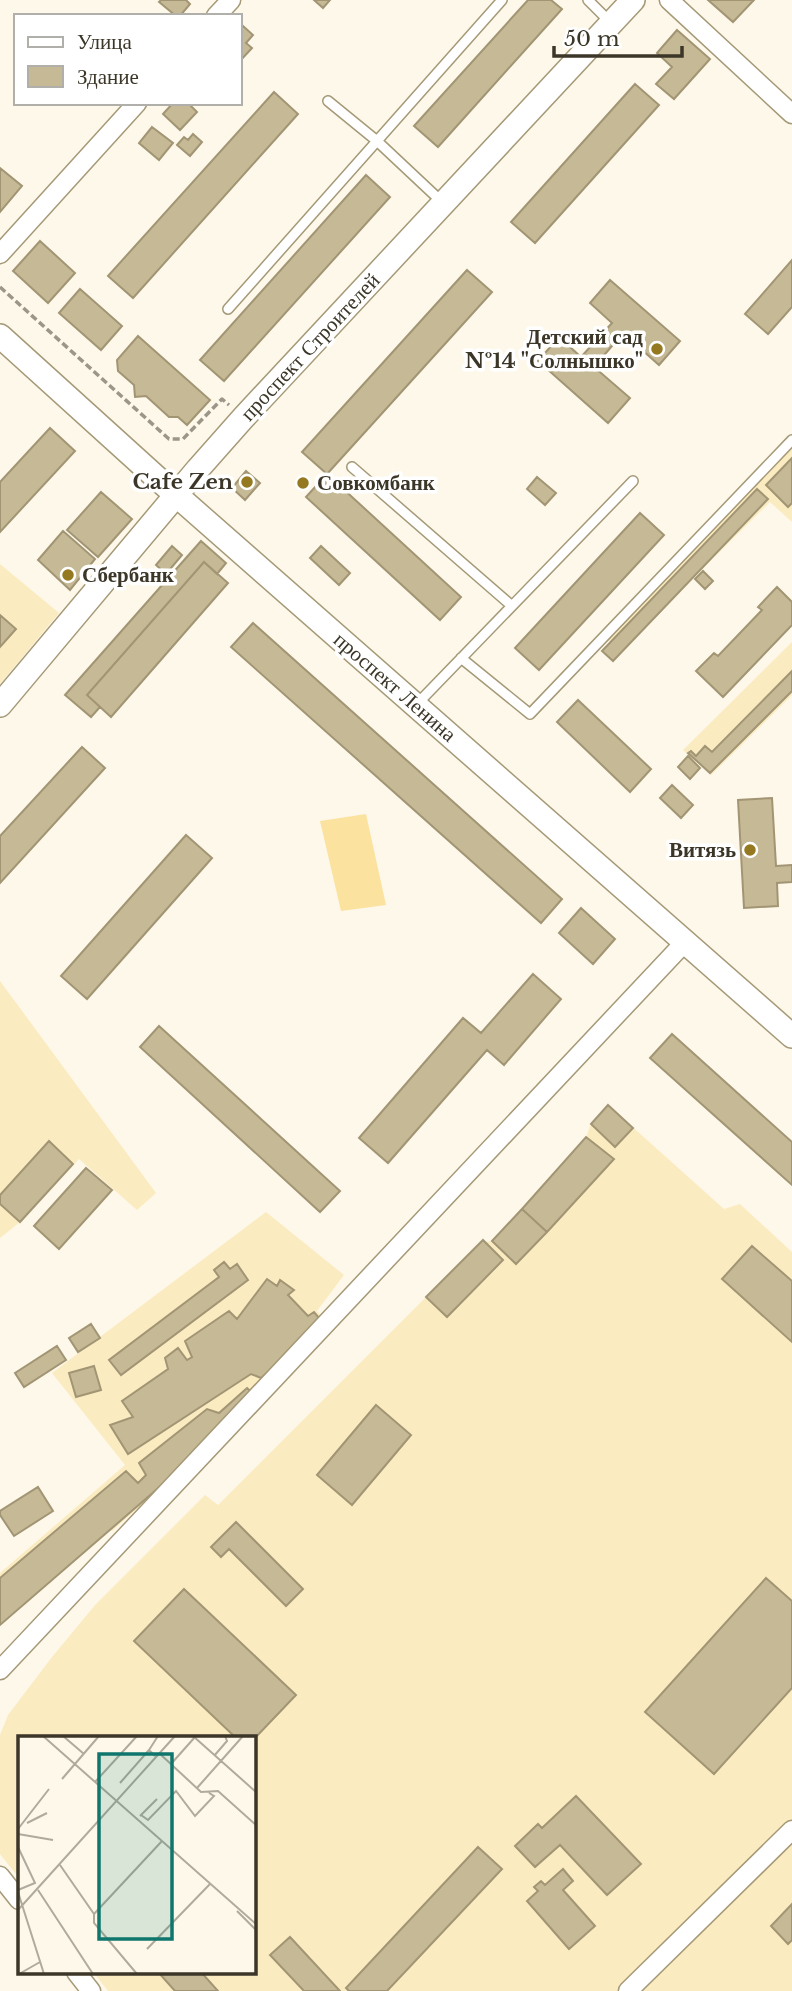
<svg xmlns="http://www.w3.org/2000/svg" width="792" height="1991" viewBox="0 0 792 1991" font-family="'Libre Baskerville',serif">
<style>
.built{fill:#fbebc0}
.green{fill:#fce29f}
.building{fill:#c6b996;stroke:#a29574;stroke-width:2}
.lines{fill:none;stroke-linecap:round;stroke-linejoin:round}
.service-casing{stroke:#a59977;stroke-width:12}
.minor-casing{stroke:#a59977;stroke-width:21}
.tertiary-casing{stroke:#a59977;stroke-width:26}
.path{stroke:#9b9688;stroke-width:3.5;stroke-dasharray:7 3.5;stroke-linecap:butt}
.service{stroke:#fff;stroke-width:9}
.minor{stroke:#fff;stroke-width:18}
.tertiary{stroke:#fff;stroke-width:23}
.poi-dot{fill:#957920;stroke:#fff;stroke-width:2.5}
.labels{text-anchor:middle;stroke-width:7;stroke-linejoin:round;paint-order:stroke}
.poi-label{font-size:21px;font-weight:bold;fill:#3b3628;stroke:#fff;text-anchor:end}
.street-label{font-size:21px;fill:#3b3628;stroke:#fff}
.inset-road{fill:none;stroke:#afaa9c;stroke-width:2}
.view{fill:#0f766e;fill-opacity:0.15;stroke:#0f766e;stroke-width:3.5}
.inset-edge{fill:none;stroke:#3b3628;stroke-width:3.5}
</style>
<rect width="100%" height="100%" fill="#fdf8ea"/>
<path class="built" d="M792,435V522L770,502L619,651L602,634Z
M0,564L59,613L0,684Z
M792,642V695L711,775L683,750Z
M0,981L156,1193L137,1210L79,1159L20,1222L0,1238Z
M608,1105L724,1209L740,1204L792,1252V1991H108L93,1972H254V1737H19V1878L0,1854V1735L8,1715L52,1657L96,1604L205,1495L218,1505L483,1240L485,1242L492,1241L586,1137L591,1124Z
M266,1212L344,1275L317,1311L330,1327L225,1431L112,1531L95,1521L0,1617V1573L125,1465L52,1373Z"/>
<path class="green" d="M366,814L386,905L341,911L320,821Z"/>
<path class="building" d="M161,0H186L190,4L180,16H176L159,2Z
M314,0H330L323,8Z
M528,0H551L562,9L438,147L414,126Z
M708,0H754L733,22Z
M243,26L253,35L246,43L252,48L240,61V30Z
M677,30L710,59L674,99L656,84L672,67L657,53Z
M635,84L659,105L535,243L511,222Z
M274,92L298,114L133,298L108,276Z
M173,103H188L197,112L180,130L163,114Z
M152,127L173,143L159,160L139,143Z
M193,134L202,142L190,156L177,145L184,137L188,140Z
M0,168L22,186L0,212Z
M366,175L390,197L224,381L200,360Z
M40,241L75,273L48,303L13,271Z
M792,260V307L768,334L745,314Z
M467,270L492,292L327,474L302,452Z
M610,280L680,341L659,365L623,333L594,367L630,398L608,423L538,361L559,337L581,357L612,323L590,303Z
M80,289L122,326L101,350L59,313Z
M138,336L210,400L187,425L178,417H169L146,396L135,397L134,385L118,371L117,360Z
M50,428L75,451L0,532V482Z
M792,458V503L788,507L766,485Z
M246,471L260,483L245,500L232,488Z
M327,474L461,597L440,620L306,497Z
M537,477L556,493L545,505L527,489Z
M757,489L768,499L613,661L602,651Z
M101,492L132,519L98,557L67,530Z
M640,513L664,535L539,670L515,648Z
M63,531L95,559L70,590L38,560Z
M201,541L226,563L217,574L204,562L87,695L100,707L91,717L65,695Z
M172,546L182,555L166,574L156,565Z
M321,546L350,573L339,585L310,558Z
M204,562L228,583L111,717L87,695Z
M703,571L713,581L705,589L695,579Z
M777,587L792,602V625L723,697L696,671L714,653L718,656L762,610L758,607Z
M0,615L16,629L0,647Z
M253,623L562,899L541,923L231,647Z
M792,671V691L710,773L688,753L691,751L696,756L705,746L712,752Z
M578,700L651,769L630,792L557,722Z
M82,747L105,768L0,883V836Z
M688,756L700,768L690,779L678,767Z
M672,785L693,805L681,818L660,798Z
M772,798L776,866L792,865V882L777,883L778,906L744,908L738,800Z
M186,835L212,858L87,999L61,976Z
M581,908L615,939L593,964L559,933Z
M533,974L561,999L504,1065L487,1050L388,1163L359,1138L463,1018L481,1033Z
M159,1026L340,1191L320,1212L140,1047Z
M672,1034L792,1142V1185L650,1058Z
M608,1105L633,1128L615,1147L591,1124Z
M586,1137L614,1159L547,1232L522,1209Z
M49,1141L73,1164L20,1222L0,1204V1195Z
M86,1168L112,1190L59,1249L34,1226Z
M522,1209L547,1232L516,1264L492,1241Z
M483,1240L503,1260L447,1317L426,1297Z
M752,1246L792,1281V1342L722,1279Z
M224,1262L230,1269L237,1264L248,1280L121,1375L109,1360L219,1277L214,1270Z
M267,1279L277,1286L280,1280L294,1290L288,1295L308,1316L314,1312L324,1324L261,1378L251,1374L128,1454L110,1425L133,1417L122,1401L168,1369L165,1358L178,1348L187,1360L192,1357L185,1341L229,1311L237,1319Z
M91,1324L100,1338L78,1352L69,1338Z
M57,1346L66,1360L24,1387L15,1373Z
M94,1366L101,1390L76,1397L69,1373Z
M247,1388L260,1400L0,1625V1578L126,1471L138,1483L146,1475L139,1463L207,1409L219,1413Z
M376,1405L411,1435L352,1505L317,1475Z
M38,1487L53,1511L14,1536L0,1515V1511Z
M236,1522L303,1589L286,1606L229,1549L221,1557L211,1547Z
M766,1578L792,1601V1688L714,1774L645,1712Z
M184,1589L296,1695L254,1739V1737H235L134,1641Z
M576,1796L641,1864L607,1895L560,1845L535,1867L515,1846L538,1824L542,1828Z
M478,1847L502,1869L387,1991H349L346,1988Z
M563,1869L573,1881L563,1890L595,1926L569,1949L527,1901L538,1891L534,1887L541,1881L545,1885Z
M792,1904V1940L788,1944L771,1926Z
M290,1937L340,1991H304L270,1955Z
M158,1972H201L218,1991H175Z"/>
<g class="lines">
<defs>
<path id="service" d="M588,0L610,22
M328,101L377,141L442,202
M228,309L502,0
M352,467L512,606
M461,658L530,714L792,440
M417,704L633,481"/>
<path id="minor" d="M669,0L792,114
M216,16L231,0
M0,254L137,103
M0,1670L685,942
M0,1876L19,1900
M76,1972L91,1991
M628,1991L792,1830"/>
<path id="tertiary" d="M0,336L158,479L792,1036
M0,705L198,469L244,417L633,0"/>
</defs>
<use href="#service" class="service-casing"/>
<use href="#minor" class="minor-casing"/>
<use href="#tertiary" class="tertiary-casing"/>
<path class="path" d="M0,287L169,439H183L222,399L229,405"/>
<use href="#service" class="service"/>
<use href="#minor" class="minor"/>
<use href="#tertiary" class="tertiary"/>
</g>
<g class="poi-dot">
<circle cx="657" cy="349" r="7"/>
<circle cx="247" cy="482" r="7"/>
<circle cx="303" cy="483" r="7"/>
<circle cx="68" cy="575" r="7"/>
<circle cx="750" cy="850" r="7"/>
</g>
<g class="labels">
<g class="poi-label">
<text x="643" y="344">Детский сад<tspan x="643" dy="24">№14 "Солнышко"</tspan></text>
<text x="233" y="489">Cafe Zen</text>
<text x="317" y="490" text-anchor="start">Совкомбанк</text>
<text x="82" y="582" text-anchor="start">Сбербанк</text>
<text x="736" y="857">Витязь</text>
</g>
<g class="street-label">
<text transform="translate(310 347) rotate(-47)" y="7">проспект Строителей</text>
<text transform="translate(395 687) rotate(41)" y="7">проспект Ленина</text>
</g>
</g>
<g transform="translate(18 1736)">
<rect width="238" height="238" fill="#fdf8ea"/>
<path class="inset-road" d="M25,0L238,188M45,0L66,18M175,0L238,56M141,17L183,56L200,55L238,89M137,20L131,14L140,0M196,20L209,5L207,0M153,28L177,1M44,43L81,0M77,46L119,0M102,47L131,14M179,52L225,0M123,79L130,84L158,55L177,80L196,60L191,57M122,80L139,63M9,87L29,77M0,93L31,53M0,98L35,104M0,111L17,147L0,154M42,129L76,178V187L119,238M20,154L75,238M0,156L26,238M0,174L157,0M219,175L238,194M76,178L144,105M129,213L192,148M1,238L22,226"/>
<path class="view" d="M81,18H154V203H81Z"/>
<rect width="238" height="238" class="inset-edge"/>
</g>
<rect x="14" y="14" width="228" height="91" fill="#ffffff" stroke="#b1afa9" stroke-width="2"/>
<rect x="28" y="37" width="35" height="10" fill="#ffffff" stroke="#b1afa9" stroke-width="2"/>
<text x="77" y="49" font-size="21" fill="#3b3628">Улица</text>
<rect x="28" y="66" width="35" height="21" fill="#c6b996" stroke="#b1afa9" stroke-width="2"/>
<text x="77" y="84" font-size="21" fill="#3b3628">Здание</text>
<path d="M554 46v10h128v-10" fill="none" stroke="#3b3628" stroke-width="3.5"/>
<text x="564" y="46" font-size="21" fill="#3b3628" stroke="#ffffff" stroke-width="5" paint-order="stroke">50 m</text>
</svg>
